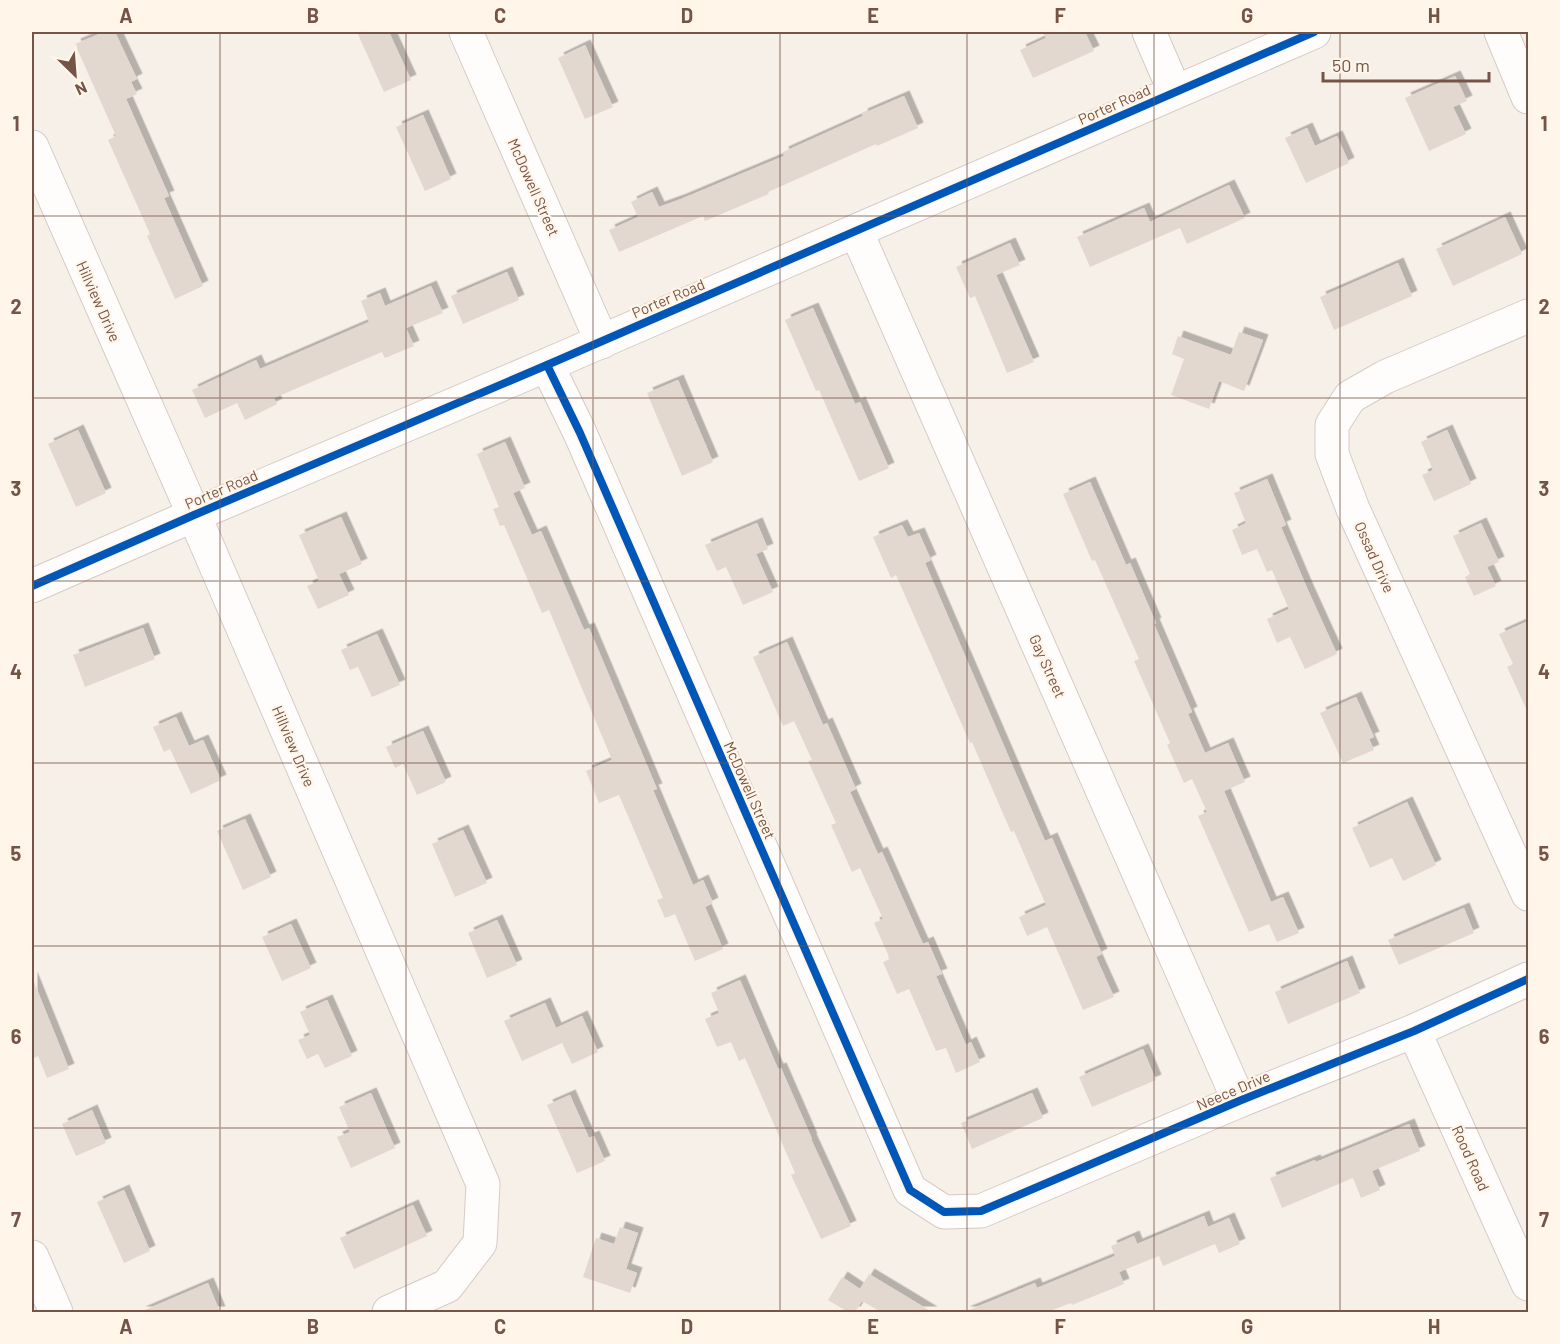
<svg xmlns="http://www.w3.org/2000/svg" width="1560" height="1344" viewBox="0 0 1560 1344" font-family="Barlow,sans-serif">
<style>
.building{fill:#e3d8d0;filter:url(#shadow)}
.lines{fill:none;stroke-linecap:round;stroke-linejoin:round}
.minor-casing{stroke:#d5cbc6;stroke-width:35}
.minor{stroke:#fefdfc;stroke-width:33}
.cycleway-casing{stroke:#fff5e9;stroke-width:11}
.cycleway{stroke:#0057b8;stroke-width:8}
.grid{fill:none;stroke:#755448;stroke-width:1.5;stroke-opacity:0.55}
.labels{text-anchor:middle;dominant-baseline:central;stroke-width:4.5;stroke-linejoin:round;paint-order:stroke}
.street-label{font-size:15px;fill:#755448;stroke:#fff5e9}
.neatline{fill:none;stroke:#755448;stroke-width:2}
.grid-label{font-size:20px;text-anchor:middle;font-weight:bold;fill:#755448}
</style>
<defs>
<filter id="shadow"><feDropShadow dx="5.5" dy="-5.5" stdDeviation="0" flood-color="#0004"/></filter>
</defs>
<rect width="100%" height="100%" fill="#f7f0e8"/>
<!-- building -->
<g class="building">
<path d="M104,32H115L137,79L131,82L137,94L126,99L169,196L164,198L203,286L175,299L147,236L150,234L108,140L116,136L75,44Z"/>
<path d="M357,32H389L411,80L384,92Z"/>
<path d="M1043,32H1085L1094,51L1033,78L1020,50L1046,38Z"/>
<path d="M585,45L613,107L585,119L558,58Z"/>
<path d="M1455,76L1467,101L1453,107L1466,134L1429,151L1405,98Z"/>
<path d="M904,96L918,128L877,146L876,144L768,192L769,194L705,221L703,216L619,252L609,230L638,217L631,202L652,192L659,207L681,199L784,156L783,152L863,116L862,114Z"/>
<path d="M423,115L451,179L425,191L396,127Z"/>
<path d="M1307,128L1315,146L1337,136L1349,163L1306,183L1285,138Z"/>
<path d="M1229,185L1245,218L1187,244L1180,228L1090,267L1077,237L1144,208L1150,222Z"/>
<path d="M1505,217L1522,254L1453,286L1436,249Z"/>
<path d="M1010,243L1020,265L996,275L1034,362L1007,373L975,296L970,298L956,267Z"/>
<path d="M1398,263L1412,296L1334,330L1320,297Z"/>
<path d="M507,272L519,300L463,324L451,296Z"/>
<path d="M431,286L443,313L406,328L414,346L385,358L382,352L274,398L277,404L245,420L237,403L205,418L192,390L256,360L260,369L369,322L361,301L380,293L385,306Z"/>
<path d="M813,308L855,404L860,402L889,468L859,481L819,390L816,391L785,320Z"/>
<path d="M1239,332L1263,340L1244,391L1219,381L1209,409L1171,395L1184,359L1172,354L1178,336L1231,355Z"/>
<path d="M678,380L713,462L682,476L647,393Z"/>
<path d="M78,430L106,493L76,507L48,444Z"/>
<path d="M1447,430L1471,484L1434,501L1422,475L1433,470L1421,442Z"/>
<path d="M505,442L525,488L513,493L532,535L541,531L584,630L589,628L657,789L653,790L693,885L703,880L713,903L705,907L723,949L695,961L675,914L665,918L657,900L663,898L619,795L599,803L586,771L612,760L549,610L542,613L504,525L500,526L493,509L499,507L477,454Z"/>
<path d="M1267,479L1286,525L1281,527L1307,588L1337,654L1305,669L1290,637L1277,643L1267,619L1289,609L1272,570L1267,572L1257,549L1242,555L1232,530L1246,523L1234,493Z"/>
<path d="M1090,482L1126,565L1130,563L1156,623L1154,624L1192,712L1188,714L1205,753L1228,743L1245,782L1224,791L1271,902L1283,897L1299,933L1277,942L1269,924L1249,932L1198,816L1207,812L1192,779L1184,783L1167,745L1170,743L1134,661L1139,659L1095,560L1092,561L1063,494Z"/>
<path d="M341,517L362,564L339,574L349,595L318,609L307,586L319,581L299,535Z"/>
<path d="M757,523L768,549L756,554L773,592L743,605L726,567L717,571L705,545Z"/>
<path d="M1481,523L1499,562L1487,567L1496,586L1474,596L1465,577L1470,574L1453,536Z"/>
<path d="M902,525L908,537L919,533L931,560L925,563L1045,841L1052,838L1102,954L1096,957L1114,997L1083,1010L1047,927L1027,936L1019,917L1046,905L1014,831L1011,832L972,742L970,743L896,575L891,578L873,537Z"/>
<path d="M1528,621V713L1507,667L1513,664L1499,634Z"/>
<path d="M143,628L155,659L85,687L73,655Z"/>
<path d="M377,634L400,685L372,697L358,667L350,670L341,650Z"/>
<path d="M787,642L823,725L827,723L856,789L850,792L878,854L882,852L923,944L928,942L942,974L936,976L966,1045L971,1042L980,1062L956,1073L946,1048L936,1051L909,989L897,994L883,962L890,959L874,923L883,919L860,868L852,872L831,825L836,823L808,761L812,760L794,721L783,726L753,657Z"/>
<path d="M1356,697L1374,737L1369,739L1374,750L1343,763L1320,713Z"/>
<path d="M176,717L189,746L203,740L221,780L191,794L170,749L164,752L153,727Z"/>
<path d="M423,731L446,782L417,795L403,764L395,768L386,747Z"/>
<path d="M1407,802L1436,865L1403,881L1392,858L1370,868L1352,828Z"/>
<path d="M245,819L271,877L243,890L217,831Z"/>
<path d="M463,830L487,883L455,897L432,844Z"/>
<path d="M1464,908L1474,933L1399,965L1388,940Z"/>
<path d="M497,920L517,965L487,978L468,933Z"/>
<path d="M291,924L311,968L282,981L262,937Z"/>
<path d="M1347,961L1360,993L1288,1024L1275,992Z"/>
<path d="M32,977L69,1069L47,1078L38,1056L32,1059Z"/>
<path d="M740,980L778,1069L781,1068L812,1139H811L851,1226L821,1239L791,1175L795,1173L745,1058L739,1061L731,1042L717,1047L705,1019L719,1013L711,993Z"/>
<path d="M327,1000L352,1056L325,1068L318,1054L307,1059L298,1040L310,1035L300,1012Z"/>
<path d="M545,1003L556,1028L582,1016L598,1052L572,1064L562,1043L522,1061L504,1021Z"/>
<path d="M1143,1049L1156,1080L1092,1107L1079,1077Z"/>
<path d="M371,1093L395,1148L351,1168L337,1137L350,1132L339,1107Z"/>
<path d="M1032,1093L1043,1118L972,1149L961,1123Z"/>
<path d="M570,1095L589,1138L594,1136L605,1161L577,1173L547,1105Z"/>
<path d="M92,1110L106,1143L76,1156L62,1124Z"/>
<path d="M1409,1124L1420,1151L1372,1171L1380,1190L1361,1198L1353,1178L1282,1208L1270,1178L1315,1160L1316,1162Z"/>
<path d="M124,1190L150,1251L124,1263L97,1202Z"/>
<path d="M413,1205L427,1236L354,1269L340,1238Z"/>
<path d="M1204,1216L1208,1227L1229,1218L1240,1244L1219,1253L1215,1244L1163,1266L1159,1256L1119,1272L1124,1284L1072,1305L1071,1303L1047,1312H964L1035,1283L1037,1288L1115,1256L1111,1246L1134,1236L1137,1244Z"/>
<path d="M620,1227L638,1233L626,1269L637,1273L630,1293L583,1277L596,1238L614,1244Z"/>
<path d="M869,1274L932,1312H881L862,1301L855,1312H848L828,1300L842,1277L860,1289Z"/>
<path d="M208,1283L220,1312H140Z"/>
</g>
<g class="lines">
<!-- minor casing -->
<g class="minor-casing">
<g id="minor">
<path d="M466,32L602,342"/>
<path d="M1149,32L1175,92"/>
<path d="M1501,32L1528,97"/>
<path d="M32,147L194,515L483,1184L480,1243L447,1286L389,1312"/>
<path d="M856,231L1239,1101"/>
<path d="M1528,316L1385,377L1350,397L1332,425V454L1353,509L1528,894"/>
<path d="M547,365L580,433L910,1190L944,1212L981,1211L1239,1101L1414,1031L1528,979"/>
<path d="M32,586L194,515L547,365L1314,32"/>
<path d="M1414,1031L1528,1284"/>
<path d="M32,1257L56,1312"/>
</g>
</g>
<!-- minor -->
<use href="#minor" class="minor"/>
<!-- cycleway casing -->
<g class="cycleway-casing">
<g id="cycleway">
<path d="M547,365L580,433L910,1190L944,1212L981,1211L1239,1101L1414,1031L1528,979"/>
<path d="M32,586L194,515L547,365L1314,32"/>
</g>
</g>
<!-- cycleway -->
<use href="#cycleway" class="cycleway"/>
</g>
<!-- grid -->
<path class="grid" d="M220,32V1312M406,32V1312M593,32V1312M780,32V1312M967,32V1312M1154,32V1312M1340,32V1312M32,216H1528M32,398H1528M32,581H1528M32,763H1528M32,946H1528M32,1128H1528"/>
<g class="labels">
<!-- street labels -->
<g class="street-label">
<text transform="translate(1114 104) rotate(-24)">Porter Road</text>
<text transform="translate(534 187) rotate(66)">McDowell Street</text>
<text transform="translate(668 298) rotate(-23)">Porter Road</text>
<text transform="translate(99 301) rotate(66)">Hillview Drive</text>
<text transform="translate(221 489) rotate(-23)">Porter Road</text>
<text transform="translate(1375 557) rotate(66)">Ossad Drive</text>
<text transform="translate(1048 666) rotate(66)">Gay Street</text>
<text transform="translate(294 746) rotate(67)">Hillview Drive</text>
<text transform="translate(750 790) rotate(66)">McDowell Street</text>
<text transform="translate(1233 1090) rotate(-23)">Neece Drive</text>
<text transform="translate(1471 1158) rotate(66)">Rood Road</text>
</g>
</g>
<!-- border -->
<rect width="1560" height="1344" fill="none" stroke="#fff5e9" stroke-width="66"/>
<!-- north arrow -->
<g transform="translate(75 75) rotate(155)" stroke="#fff5e9" stroke-width="4.5" paint-order="stroke">
<path d="M0-4.5L10 22L0 15L-10 22Z" fill="#755448"/>
<text y="-9" font-size="16" font-weight="bold" text-anchor="middle" fill="#755448">N</text>
</g>
<!-- scale -->
<path d="M1323 72v9h166v-9" fill="none" stroke="#755448" stroke-width="3"/>
<text x="1332" y="72" font-size="18" fill="#755448" stroke="#fff5e9" stroke-width="4.5" paint-order="stroke">50 m</text>
<rect x="33" y="33" width="1494" height="1278" class="neatline"/>
<g class="grid-label">
<text x="126" y="23">A</text>
<text x="313" y="23">B</text>
<text x="500" y="23">C</text>
<text x="687" y="23">D</text>
<text x="873" y="23">E</text>
<text x="1060" y="23">F</text>
<text x="1247" y="23">G</text>
<text x="1434" y="23">H</text>
<text x="16" y="131">1</text>
<text x="1544" y="131">1</text>
<text x="16" y="314">2</text>
<text x="1544" y="314">2</text>
<text x="16" y="496">3</text>
<text x="1544" y="496">3</text>
<text x="16" y="679">4</text>
<text x="1544" y="679">4</text>
<text x="16" y="861">5</text>
<text x="1544" y="861">5</text>
<text x="16" y="1044">6</text>
<text x="1544" y="1044">6</text>
<text x="16" y="1227">7</text>
<text x="1544" y="1227">7</text>
<text x="126" y="1334">A</text>
<text x="313" y="1334">B</text>
<text x="500" y="1334">C</text>
<text x="687" y="1334">D</text>
<text x="873" y="1334">E</text>
<text x="1060" y="1334">F</text>
<text x="1247" y="1334">G</text>
<text x="1434" y="1334">H</text>
</g>
</svg>
